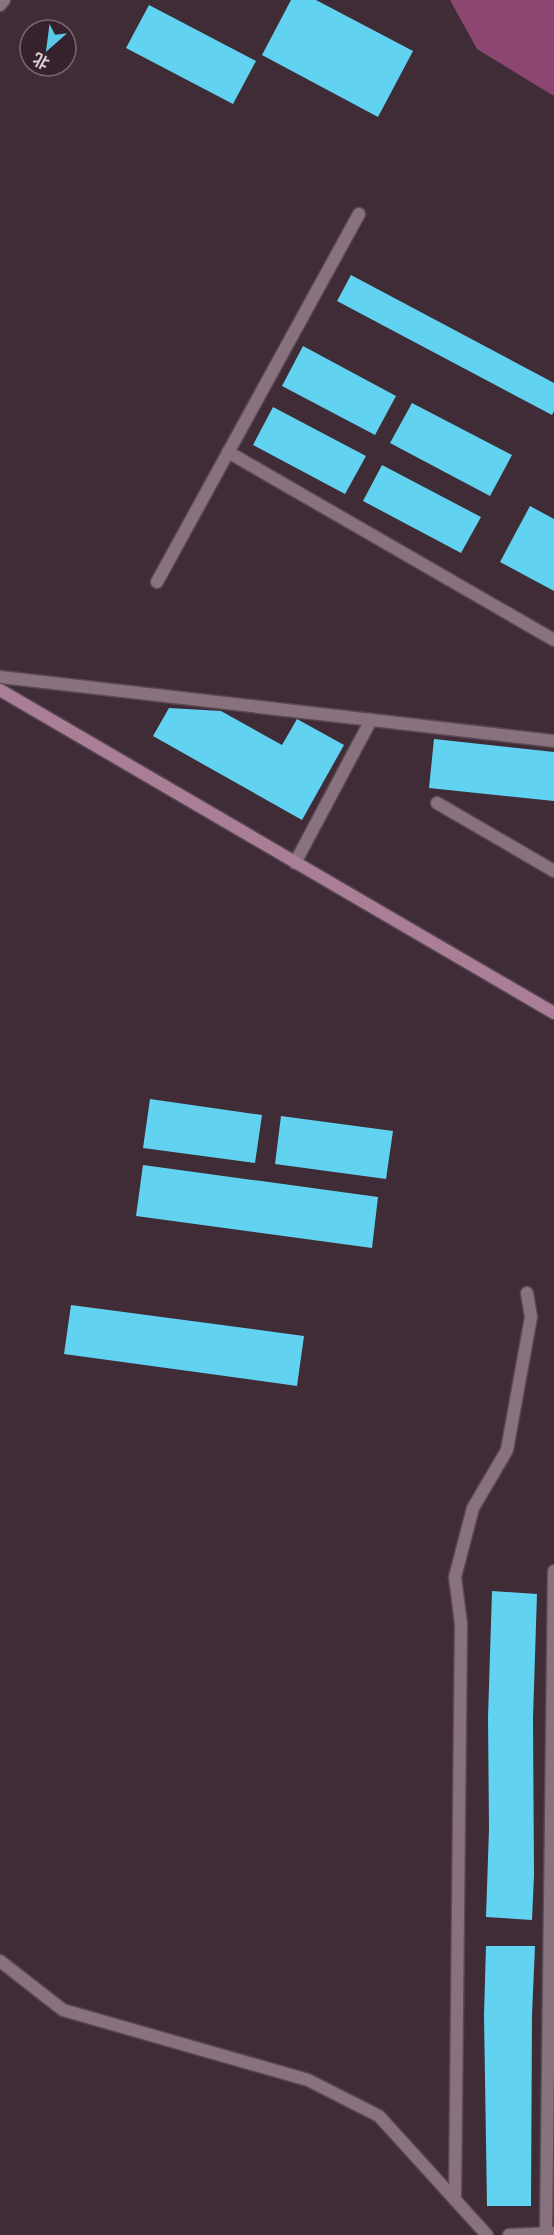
<svg xmlns="http://www.w3.org/2000/svg" width="554" height="2235" viewBox="0 0 554 2235" font-family="'PT Serif','Noto Sans SC',serif">
<style>
.forest{fill:#8d4671}
.building{fill:#61d2f0}
.lines{fill:none;stroke-linecap:round;stroke-linejoin:round}
.minor-casing{stroke:#584852;stroke-width:15}
.tertiary-casing{stroke:#584852;stroke-width:15}
.secondary-casing{stroke:#584852;stroke-width:15}
.minor{stroke:#89727e;stroke-width:12}
.tertiary{stroke:#89727e;stroke-width:12}
.secondary{stroke:#aa7e96;stroke-width:12}
</style>
<rect width="100%" height="100%" fill="#3f2c37"/>
<!-- forest -->
<path class="forest" d="M450,0H554V96L477,49Z"/>
<!-- building -->
<g class="building">
<path d="M291,0H316L413,51L378,117L262,55Z"/>
<path d="M149,5L256,61L233,104L126,48Z"/>
<path d="M351,275L554,383V411L552,415L337,301Z"/>
<path d="M303,346L396,396L375,435L282,386Z"/>
<path d="M412,403L512,455L490,496L390,443Z"/>
<path d="M273,407L366,456L345,494L253,445Z"/>
<path d="M382,465L481,517L461,553L363,501Z"/>
<path d="M530,506L554,519V591L500,562Z"/>
<path d="M169,708L221,711L282,745L297,719L344,745L302,820L153,736Z"/>
<path d="M434,739L554,752V801L429,788Z"/>
<path d="M150,1099L262,1115L255,1163L143,1148Z"/>
<path d="M281,1116L393,1131L386,1179L275,1164Z"/>
<path d="M143,1165L378,1197L372,1248L136,1216Z"/>
<path d="M71,1305L304,1336L297,1386L64,1354Z"/>
<path d="M492,1591L537,1594L533,1718L534,1875L532,1920L486,1917L489,1829L488,1717Z"/>
<path d="M486,1946H535L532,2015L531,2206H487L484,2015Z"/>
</g>
<g class="lines">
<!-- minor casing -->
<g class="minor-casing">
<g id="minor">
<path d="M0,5L4,0"/>
<path d="M228,452L554,640"/>
<path d="M157,582L359,214"/>
<path d="M0,677L554,741"/>
<path d="M437,803L554,871"/>
<path d="M295,863L371,720"/>
<path d="M455,2200L461,1624L455,1577L473,1508L507,1450L531,1317L527,1293"/>
<path d="M546,2233L554,1571"/>
<path d="M509,2235L552,2233"/>
</g>
</g>
<!-- tertiary casing -->
<g class="tertiary-casing">
<path id="tertiary" d="M0,1961L63,2010L308,2080L379,2116L487,2235"/>
</g>
<!-- secondary casing -->
<g class="secondary-casing">
<path id="secondary" d="M0,690L554,1013"/>
</g>
<!-- minor -->
<use href="#minor" class="minor"/>
<!-- tertiary -->
<use href="#tertiary" class="tertiary"/>
<!-- secondary -->
<use href="#secondary" class="secondary"/>
</g>
<!-- north arrow -->
<g transform="translate(48 48) rotate(208)"><circle r="28" fill="#35222d" stroke="#786771" stroke-width="1.5"/>
<path d="M0-4.5L10 22L0 15L-10 22Z" fill="#5ac8e6"/>
<text y="-9" font-size="16" font-weight="bold" text-anchor="middle" fill="#dccfd6">北</text>
</g>
</svg>
